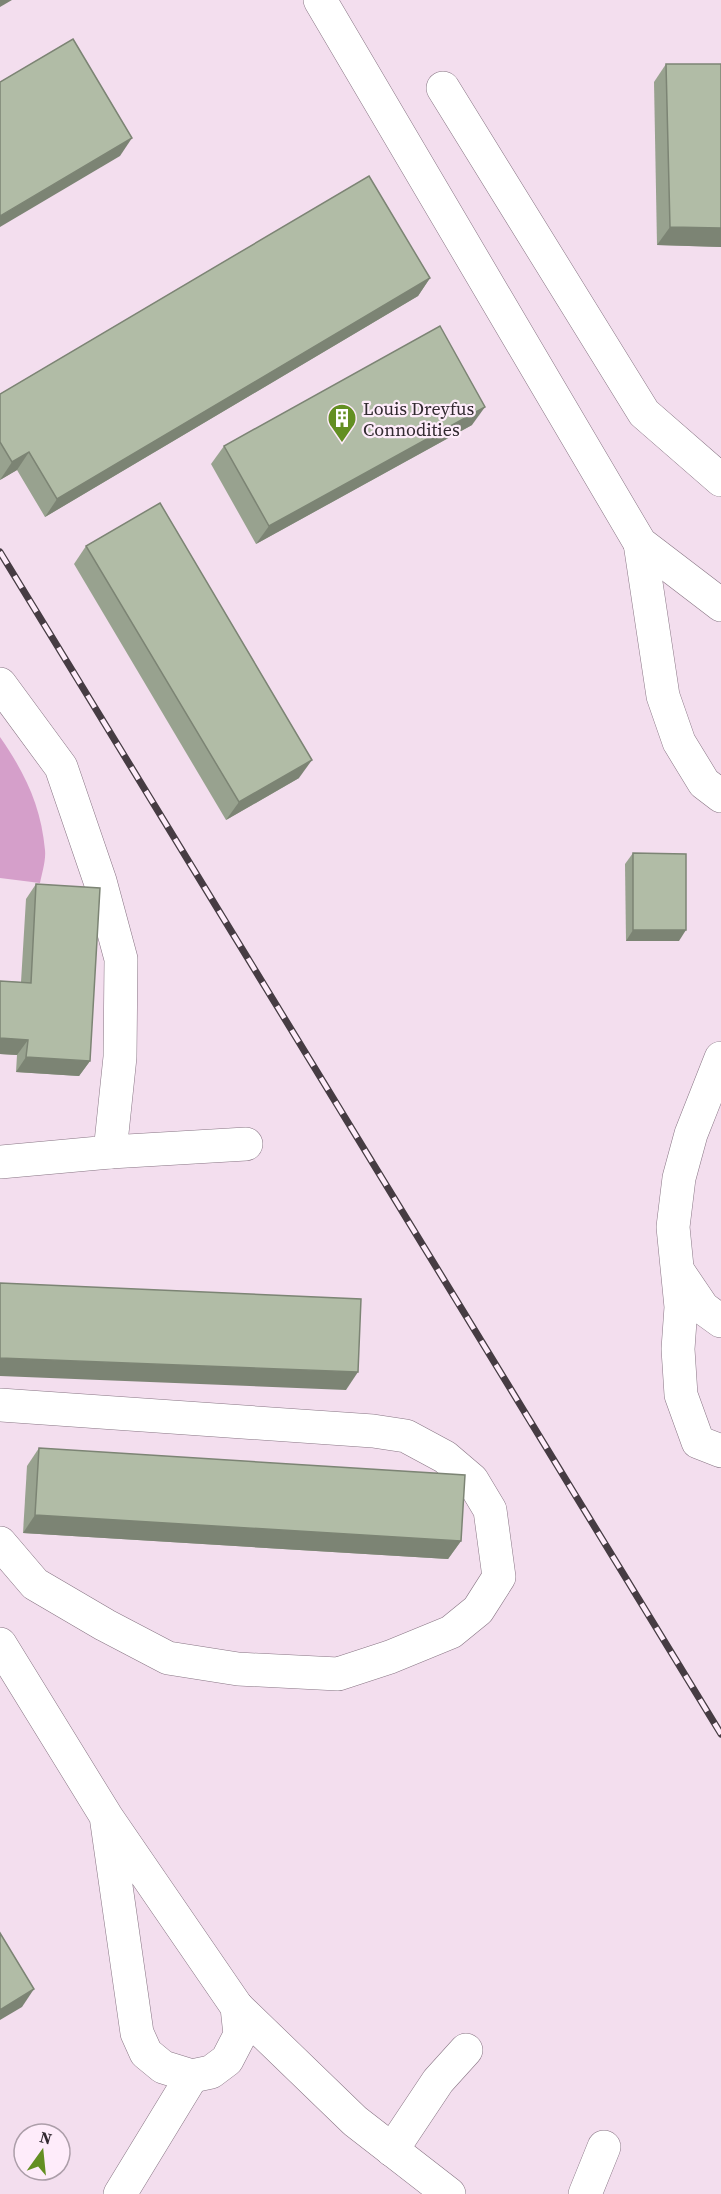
<svg xmlns="http://www.w3.org/2000/svg" width="721" height="2194" viewBox="0 0 721 2194" font-family="'Source Serif 4',serif">
<style>
.green{fill:#d59fca}
.lines{fill:none;stroke-linecap:round;stroke-linejoin:round}
.minor-casing{stroke:#887584;stroke-width:34}
.minor{stroke:#fff;stroke-width:33}
.rail-casing{stroke:#463c43;stroke-width:7}
.rail{stroke:#feecfa;stroke-width:4.5;stroke-dasharray:14;stroke-linecap:butt}
.wall{fill:#98a28f}
.shaded-wall{fill:#7c8474}
.building{fill:#b1bca6;stroke:#7c8474;stroke-width:1.5}
.labels{text-anchor:middle;dominant-baseline:central;stroke-width:4.5;stroke-linejoin:round;paint-order:stroke}
.poi-label{font-size:18px;fill:#322a30;stroke:#feecfa;text-anchor:start}
</style>
<rect width="100%" height="100%" fill="#f3deee"/>
<!-- green -->
<path class="green" d="M0,737C25,773 41,806 45,850C46,861 42,873 40,883L0,878Z"/>
<g class="lines">
<!-- minor casing -->
<g class="minor-casing">
<g id="minor">
<path d="M320,0L640,543L721,605"/>
<path d="M443,88L644,413L721,480"/>
<path d="M640,543L663,696L679,742L704,783L721,796"/>
<path d="M0,684L61,767L100,881L121,959L120,1057L110,1152L0,1162"/>
<path d="M721,1058L691,1134L679,1178L673,1227L681,1307L678,1349L681,1395L698,1442L721,1451"/>
<path d="M110,1152L246,1144"/>
<path d="M680,1274L703,1308L721,1321"/>
<path d="M0,1405L373,1431L406,1436L445,1457L472,1480L490,1510L499,1577L478,1610L451,1632L390,1657L338,1674L238,1669L168,1658L105,1625L35,1584L0,1543"/>
<path d="M0,1644L106,1816L237,2007L240,2035L227,2060L211,2072L192,2076L163,2067L146,2053L137,2033L106,1816"/>
<path d="M237,2007L355,2121L449,2194"/>
<path d="M392,2150L438,2081L466,2050"/>
<path d="M120,2194L192,2076"/>
<path d="M585,2194L604,2147"/>
</g>
</g>
<!-- minor -->
<use href="#minor" class="minor"/>
<!-- rail casing -->
<g class="rail-casing">
<path id="rail" d="M0,552L721,1734"/>
</g>
<!-- rail -->
<use href="#rail" class="rail"/>
</g>
<!-- wall -->
<g class="wall">
<path d="M666,64H721V247L657,245L654,82Z"/>
<path d="M430,278L418,296L45,517L17,470L0,480V394Z"/>
<path d="M472,425L256,544L211,464L224,446Z"/>
<path d="M86,546L299,778L226,820L74,564Z"/>
<path d="M633,853L679,941H626L625,864Z"/>
<path d="M36,884L90,1061L79,1076L16,1072L17,1055L0,1054V981L21,982L26,899Z"/>
<path d="M39,1448L461,1541L448,1559L23,1533L27,1466Z"/>
</g>
<!-- shaded-wall -->
<g class="shaded-wall">
<path d="M0,0H12L0,7Z"/>
<path d="M132,138L120,156L0,227V216Z"/>
<path d="M670,227L721,228V247L657,245Z"/>
<path d="M430,278L418,296L45,517L57,499Z"/>
<path d="M485,407L472,425L256,544L269,526Z"/>
<path d="M29,452L17,470L0,480L12,462Z"/>
<path d="M312,760L299,778L226,820L239,802Z"/>
<path d="M633,930H686L679,941H626Z"/>
<path d="M0,1038L28,1040L17,1055L0,1054Z"/>
<path d="M26,1057L90,1061L79,1076L16,1072Z"/>
<path d="M0,1358L358,1372L346,1390L0,1376Z"/>
<path d="M35,1515L461,1541L448,1559L23,1533Z"/>
<path d="M34,1989L22,2007L0,2020V2010Z"/>
</g>
<!-- building -->
<g class="building">
<path d="M73,39L132,138L0,216V82Z"/>
<path d="M666,64H721V228L670,227Z"/>
<path d="M369,176L430,278L57,499L29,452L12,462L0,442V394Z"/>
<path d="M440,326L485,407L269,526L224,446Z"/>
<path d="M160,503L312,760L239,802L86,546Z"/>
<path d="M633,853L686,854V930H633Z"/>
<path d="M36,884L100,888L90,1061L26,1057L28,1040L0,1038V981L31,983Z"/>
<path d="M0,1283L361,1299L358,1372L0,1358Z"/>
<path d="M39,1448L465,1475L461,1541L35,1515Z"/>
<path d="M0,1933L34,1989L0,2010Z"/>
</g>
<!-- icons -->
<defs>
<g id="building-pin" transform="scale(1.5)"><path d="M0 17L-7.5 6A9.5 9.5 0 1 1 7.5 6Z" fill="#638f22" stroke="#feecfa"/><path d="M-4-6H4V6H1V3H-1V6H-4ZM-2.5-4.3h1.7v1.8h-1.7ZM.8-4.3h1.7v1.8H.8ZM-2.5-1h1.7V.8h-1.7ZM.8-1h1.7V.8H.8Z" fill="#fff"/></g>
</defs>
<g fill-rule="evenodd">
<use href="#building-pin" x="342" y="418"/>
</g>
<g class="labels">
<!-- poi labels -->
<g class="poi-label">
<text x="363" y="408">Louis Dreyfus<tspan x="363" dy="21">Connodities</tspan></text>
</g>
</g>
<!-- north arrow -->
<g transform="translate(42 2152) rotate(15)"><circle r="28" fill="#feecfa" stroke="#ac9ea9" stroke-width="1.5"/>
<path d="M0-4.5L10 22L0 15L-10 22Z" fill="#638f22"/>
<text y="-9" font-size="16" font-weight="bold" text-anchor="middle" fill="#322a30">N</text>
</g>
</svg>
